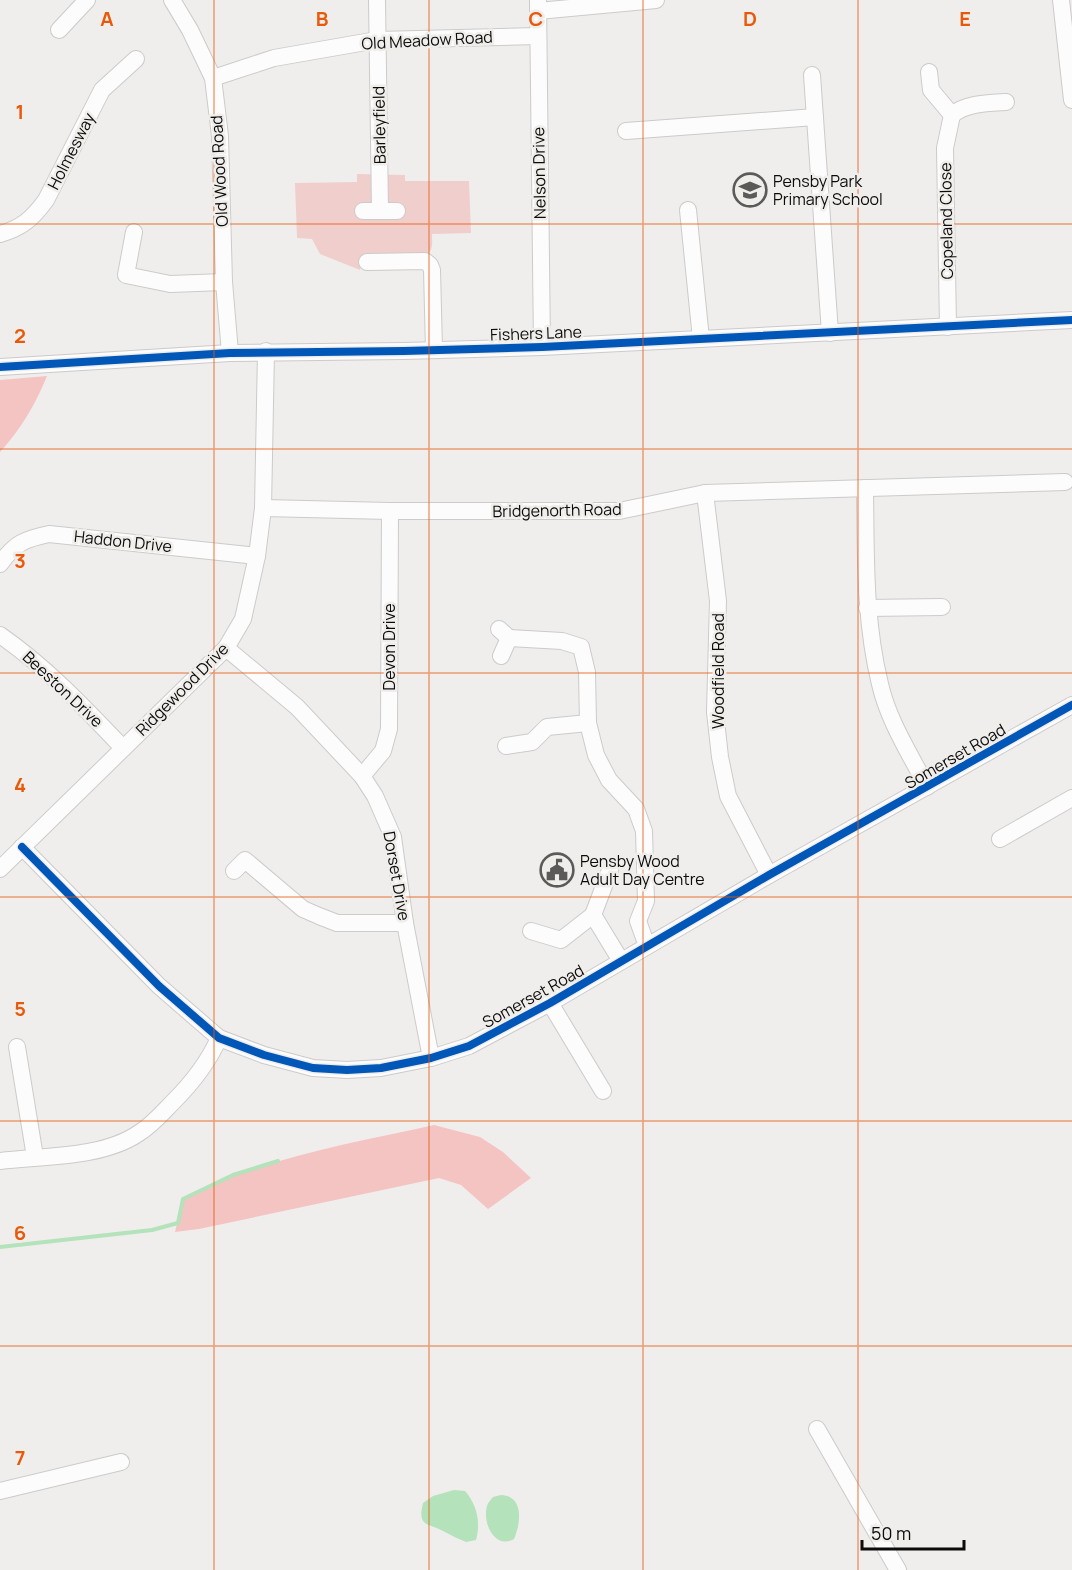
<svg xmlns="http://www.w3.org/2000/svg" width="1072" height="1570" viewBox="0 0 1072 1570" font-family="Manrope,sans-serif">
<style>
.green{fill:#f0cecc}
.forest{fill:#f4c4c3}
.water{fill:#b4e2ba}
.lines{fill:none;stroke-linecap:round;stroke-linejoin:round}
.stream{stroke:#b4e2ba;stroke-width:4}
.minor-casing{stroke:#cccbca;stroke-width:18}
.minor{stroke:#fdfcfc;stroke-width:16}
.cycleway-casing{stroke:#f0eeeb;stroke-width:11}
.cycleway{stroke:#0057b8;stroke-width:8}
.grid{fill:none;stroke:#e8590c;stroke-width:1.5;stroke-opacity:0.55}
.labels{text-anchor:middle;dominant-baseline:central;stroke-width:5;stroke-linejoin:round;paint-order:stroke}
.street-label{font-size:16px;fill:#0c0b0a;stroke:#f0eeeb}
.poi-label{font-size:16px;fill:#0c0b0a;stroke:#f0eeeb;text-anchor:start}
.grid-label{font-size:20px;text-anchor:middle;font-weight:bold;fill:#e8590c;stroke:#f0eeeb;stroke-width:5;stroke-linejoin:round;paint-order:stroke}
</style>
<rect width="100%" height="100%" fill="#efeeec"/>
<!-- green -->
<path class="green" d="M357,174L405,175V181H469L471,233L432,234C432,243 434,252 424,256L360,257V270L320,254L312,239L297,238L295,183L357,182Z"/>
<!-- forest -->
<g class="forest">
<path d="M47,376C35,405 21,429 0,452V380Z"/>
<path d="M434,1125L480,1137L503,1152L531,1178L488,1209L461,1185L439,1178L199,1229L175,1232L183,1199C260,1158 349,1144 434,1125Z"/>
</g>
<!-- water -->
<g class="water">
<path d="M454,1490L465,1491C477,1505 481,1522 476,1540L466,1542C458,1539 451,1535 443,1531C428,1523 417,1527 423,1503L433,1496Z"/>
<path d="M501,1495C524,1496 521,1523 514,1539C495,1550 482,1523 487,1506C488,1502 491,1500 493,1497Z"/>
</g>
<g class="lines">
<!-- stream -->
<path class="stream" d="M0,1247L152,1230L178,1223L183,1199L233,1175L278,1161"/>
<!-- minor casing -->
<g class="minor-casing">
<g id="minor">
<path d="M172,0L190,30L213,78L220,136L224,282L230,353"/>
<path d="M377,0L380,210"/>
<path d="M538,0L542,347"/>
<path d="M1061,0L1072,100"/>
<path d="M538,11L656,0"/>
<path d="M59,30L87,0"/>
<path d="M929,72L931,90L952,115L945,148L948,327"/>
<path d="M812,75L830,333"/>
<path d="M213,78L274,58L377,40L537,36"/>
<path d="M952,115C966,103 988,103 1006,102"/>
<path d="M626,131L815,117"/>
<path d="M688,210L701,339"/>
<path d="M363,211H397"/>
<path d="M134,232L126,275L170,284L224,282"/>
<path d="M0,234C22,228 33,218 46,200L102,90L136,59"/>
<path d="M367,262L425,261L430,265L432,270L434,350"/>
<path d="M0,367L230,353L404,351L542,347L1072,320"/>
<path d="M865,488C866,554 864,619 880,684C888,720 910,754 927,787"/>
<path d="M705,493L718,601L715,712L720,757L728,796L769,875"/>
<path d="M263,508L390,511H619L705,493L1065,482"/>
<path d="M0,564C15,543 25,539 49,534L257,556"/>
<path d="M867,608L942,607"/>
<path d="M499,629L509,638L501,656"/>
<path d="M0,635C46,667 84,707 123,748"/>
<path d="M509,638L562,641L581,647L587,672L588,723L596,755L609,780L636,809L644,831L646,901L638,921L647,946"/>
<path d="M226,648L297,707L362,776L375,796L393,837L405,923L431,1058"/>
<path d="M506,746L532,742L547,727L588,723"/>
<path d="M362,776L383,751L389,729L390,511"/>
<path d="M1000,839L1072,798"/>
<path d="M22,847L159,986L219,1038L264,1055L313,1068L347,1070L381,1068L431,1058L469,1046L550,1003L769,875L1072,705"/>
<path d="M0,869L226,648L243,619L257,556L263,508L266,351"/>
<path d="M610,870L593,915L621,961"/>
<path d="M234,871L245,860L303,909L319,916L337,923H405"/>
<path d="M531,931L561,940L593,915"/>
<path d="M550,1003L603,1091"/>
<path d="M17,1047L35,1157"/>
<path d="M0,1161C43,1156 103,1158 139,1133C152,1125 162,1113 173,1102C192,1083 208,1063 219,1038"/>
<path d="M817,1429L898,1570"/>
<path d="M0,1491L121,1462"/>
</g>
</g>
<!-- minor -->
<use href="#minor" class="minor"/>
<!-- cycleway casing -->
<g class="cycleway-casing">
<g id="cycleway">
<path d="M0,367L230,353L404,351L542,347L1072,320"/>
<path d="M22,847L159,986L219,1038L264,1055L313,1068L347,1070L381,1068L431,1058L469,1046L550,1003L769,875L1072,705"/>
</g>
</g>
<!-- cycleway -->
<use href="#cycleway" class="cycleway"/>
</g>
<!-- grid -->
<path class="grid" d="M214,0V1570M429,0V1570M643,0V1570M858,0V1570M0,224H1072M0,449H1072M0,673H1072M0,897H1072M0,1121H1072M0,1346H1072"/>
<!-- icons -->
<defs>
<g id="school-ring" transform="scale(1.725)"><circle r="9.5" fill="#f0eeeb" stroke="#5b5a59" stroke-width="1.5"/><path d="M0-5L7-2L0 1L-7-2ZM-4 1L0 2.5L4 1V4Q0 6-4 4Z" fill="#5b5a59"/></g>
<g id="civic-ring" transform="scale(1.725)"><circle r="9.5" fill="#f0eeeb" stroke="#5b5a59" stroke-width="1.5"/><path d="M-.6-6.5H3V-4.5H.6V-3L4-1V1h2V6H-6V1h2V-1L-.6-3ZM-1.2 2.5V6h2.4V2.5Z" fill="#5b5a59"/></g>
</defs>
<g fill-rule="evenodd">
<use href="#school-ring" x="750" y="190"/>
<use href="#civic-ring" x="557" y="870"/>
</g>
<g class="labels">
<!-- street labels -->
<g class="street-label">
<text transform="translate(427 40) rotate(-3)">Old Meadow Road</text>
<text transform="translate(379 125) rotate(-91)">Barleyfield</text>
<text transform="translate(71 151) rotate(-63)">Holmesway</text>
<text transform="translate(219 171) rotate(-93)">Old Wood Road</text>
<text transform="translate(539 173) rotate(-91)">Nelson Drive</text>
<text transform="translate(946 221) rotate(-91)">Copeland Close</text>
<text transform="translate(536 333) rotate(-2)">Fishers Lane</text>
<text transform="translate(557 510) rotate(-1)">Bridgenorth Road</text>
<text transform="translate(123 541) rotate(6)">Haddon Drive</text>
<text transform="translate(389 647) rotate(-90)">Devon Drive</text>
<text transform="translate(718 671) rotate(-90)">Woodfield Road</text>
<text transform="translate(63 689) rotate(43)">Beeston Drive</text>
<text transform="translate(182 689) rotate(-45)">Ridgewood Drive</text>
<text transform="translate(955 756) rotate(-30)">Somerset Road</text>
<text transform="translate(397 876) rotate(80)">Dorset Drive</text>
<text transform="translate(533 996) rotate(-29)">Somerset Road</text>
</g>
<!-- poi labels -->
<g class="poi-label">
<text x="773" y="181">Pensby Park<tspan x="773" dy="18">Primary School</tspan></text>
<text x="580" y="861">Pensby Wood<tspan x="580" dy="18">Adult Day Centre</tspan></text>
</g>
</g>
<g class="grid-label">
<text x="107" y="26">A</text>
<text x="322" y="26">B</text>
<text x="536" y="26">C</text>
<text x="750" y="26">D</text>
<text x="965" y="26">E</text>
<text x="20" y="119">1</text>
<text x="20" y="343">2</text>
<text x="20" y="568">3</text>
<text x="20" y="792">4</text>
<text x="20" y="1016">5</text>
<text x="20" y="1240">6</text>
<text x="20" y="1465">7</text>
</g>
<!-- scale -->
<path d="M862 1540v9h102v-9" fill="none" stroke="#0c0b0a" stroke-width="3"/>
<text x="871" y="1540" font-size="18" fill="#0c0b0a" stroke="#f0eeeb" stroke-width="4.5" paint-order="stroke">50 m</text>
</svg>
